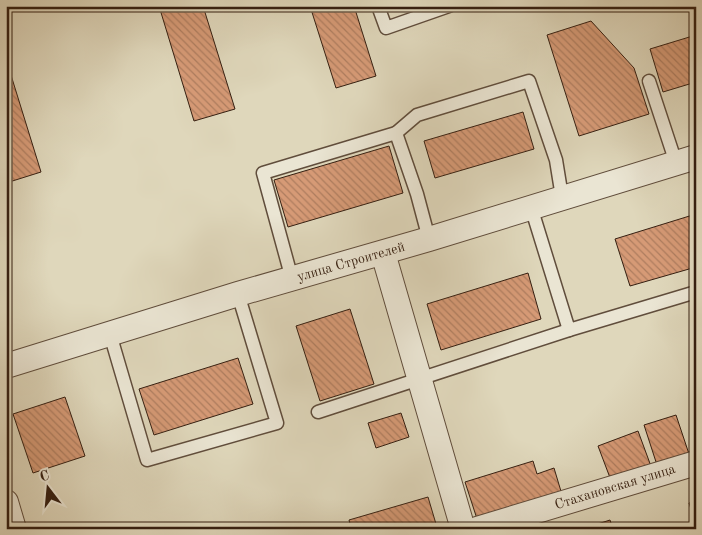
<svg xmlns="http://www.w3.org/2000/svg" width="702" height="535" viewBox="0 0 702 535" font-family="'Old Standard TT',serif">
<style>
.building{fill:url(#building-back-hatch);stroke:#351f11}
.lines{fill:none;stroke-linecap:round;stroke-linejoin:round}
.lane-casing{stroke:#604d3c;stroke-width:15}
.street-casing{stroke:#604d3c;stroke-width:26}
.lane{stroke:#eae5d3;stroke-width:12}
.street{stroke:#eae5d3;stroke-width:24}
.labels{text-anchor:middle;dominant-baseline:central;stroke-width:4;stroke-linejoin:round;paint-order:stroke}
.street-label{font-size:14px;fill:#351f11;stroke:#eae5d3}
</style>
<defs>
<pattern id="building-back-hatch" width="6" height="6" patternUnits="userSpaceOnUse" patternTransform="scale(1.25)"><rect width="6" height="6" fill="#d69a76"/><path d="M-1 5l2 2M0 0l6 6M5-1l2 2" fill="none" stroke="#ae7d5f"/></pattern>
</defs>
<rect width="100%" height="100%" fill="#dfd7bb"/>
<filter id="stains"><feTurbulence type="fractalNoise" baseFrequency=".004" numOctaves="4"/><feColorMatrix values="0 0 0 0 .2 0 0 0 0 .09 0 0 0 0 .02 0 0 0 .5 -.17"/></filter>
<radialGradient id="worn" r=".72"><stop offset=".6" stop-color="#630" stop-opacity="0"/><stop offset="1" stop-color="#630" stop-opacity=".3"/></radialGradient>
<!-- building -->
<g class="building">
<path d="M159,6H203L235,109L194,121Z"/>
<path d="M310,6H354L376,76L336,88Z"/>
<path d="M591,21L634,68L649,114L579,136L547,35Z"/>
<path d="M696,35V82L663,92L650,49Z"/>
<path d="M6,59L41,172L6,183Z"/>
<path d="M523,112L534,149L435,178L424,141Z"/>
<path d="M389,146L403,193L288,227L274,180Z"/>
<path d="M696,214V267L630,286L615,239Z"/>
<path d="M528,273L541,319L441,350L427,304Z"/>
<path d="M350,309L374,384L320,401L296,326Z"/>
<path d="M238,358L253,404L154,435L139,389Z"/>
<path d="M65,397L85,456L33,473L13,414Z"/>
<path d="M401,413L409,437L376,448L368,423Z"/>
<path d="M676,415L689,454L657,465L644,425Z"/>
<path d="M638,431L652,469L612,483L598,446Z"/>
<path d="M533,461L537,474L554,468L563,498L479,525L465,482Z"/>
<path d="M428,497L436,524L419,529H349L351,528L349,520Z"/>
<path d="M696,501V525L689,503Z"/>
<path d="M610,520L613,529H582Z"/>
</g>
<g class="lines">
<!-- lane casing -->
<g class="lane-casing">
<g id="lane">
<path d="M378,6L386,28L449,6"/>
<path d="M649,81L676,163"/>
<path d="M396,133L417,115L529,81L556,160L562,197"/>
<path d="M531,207L569,330L696,292"/>
<path d="M292,279L263,173L396,133L417,194L429,239"/>
<path d="M110,334L147,460L277,423L238,294"/>
<path d="M318,412L569,330"/>
</g>
</g>
<!-- street casing -->
<g class="street-casing">
<g id="street">
<path d="M383,253L463,529"/>
<path d="M6,366L238,294L429,239L696,157"/>
<path d="M6,502L14,529"/>
<path d="M477,529L696,463"/>
</g>
</g>
<!-- lane -->
<use href="#lane" class="lane"/>
<!-- street -->
<use href="#street" class="street"/>
</g>
<g class="labels">
<!-- street labels -->
<g class="street-label">
<text transform="translate(351 262) rotate(-16)">улица Строителей</text>
<text transform="translate(615 487) rotate(-17)">Стахановская улица</text>
</g>
</g>
<!-- margin -->
<rect width="702" height="535" fill="none" stroke="#dfd7bb" stroke-width="25"/>
<rect x="8" y="8" width="687" height="520" fill="none" stroke="#351f11" stroke-width="2.5"/>
<rect x="12" y="12" width="677" height="510" fill="none" stroke="#351f11"/>
<!-- north arrow -->
<g transform="translate(48 488) rotate(344)" stroke="#eae5d3" stroke-width="4" paint-order="stroke">
<path d="M0-4L9 19L0 12L-9 19Z" fill="#351f11"/>
<text y="-8" font-size="14" font-weight="bold" text-anchor="middle" fill="#351f11">С</text>
</g>
<rect width="100%" height="100%" filter="url(#stains)"/>
<rect width="100%" height="100%" fill="url(#worn)"/>
</svg>
